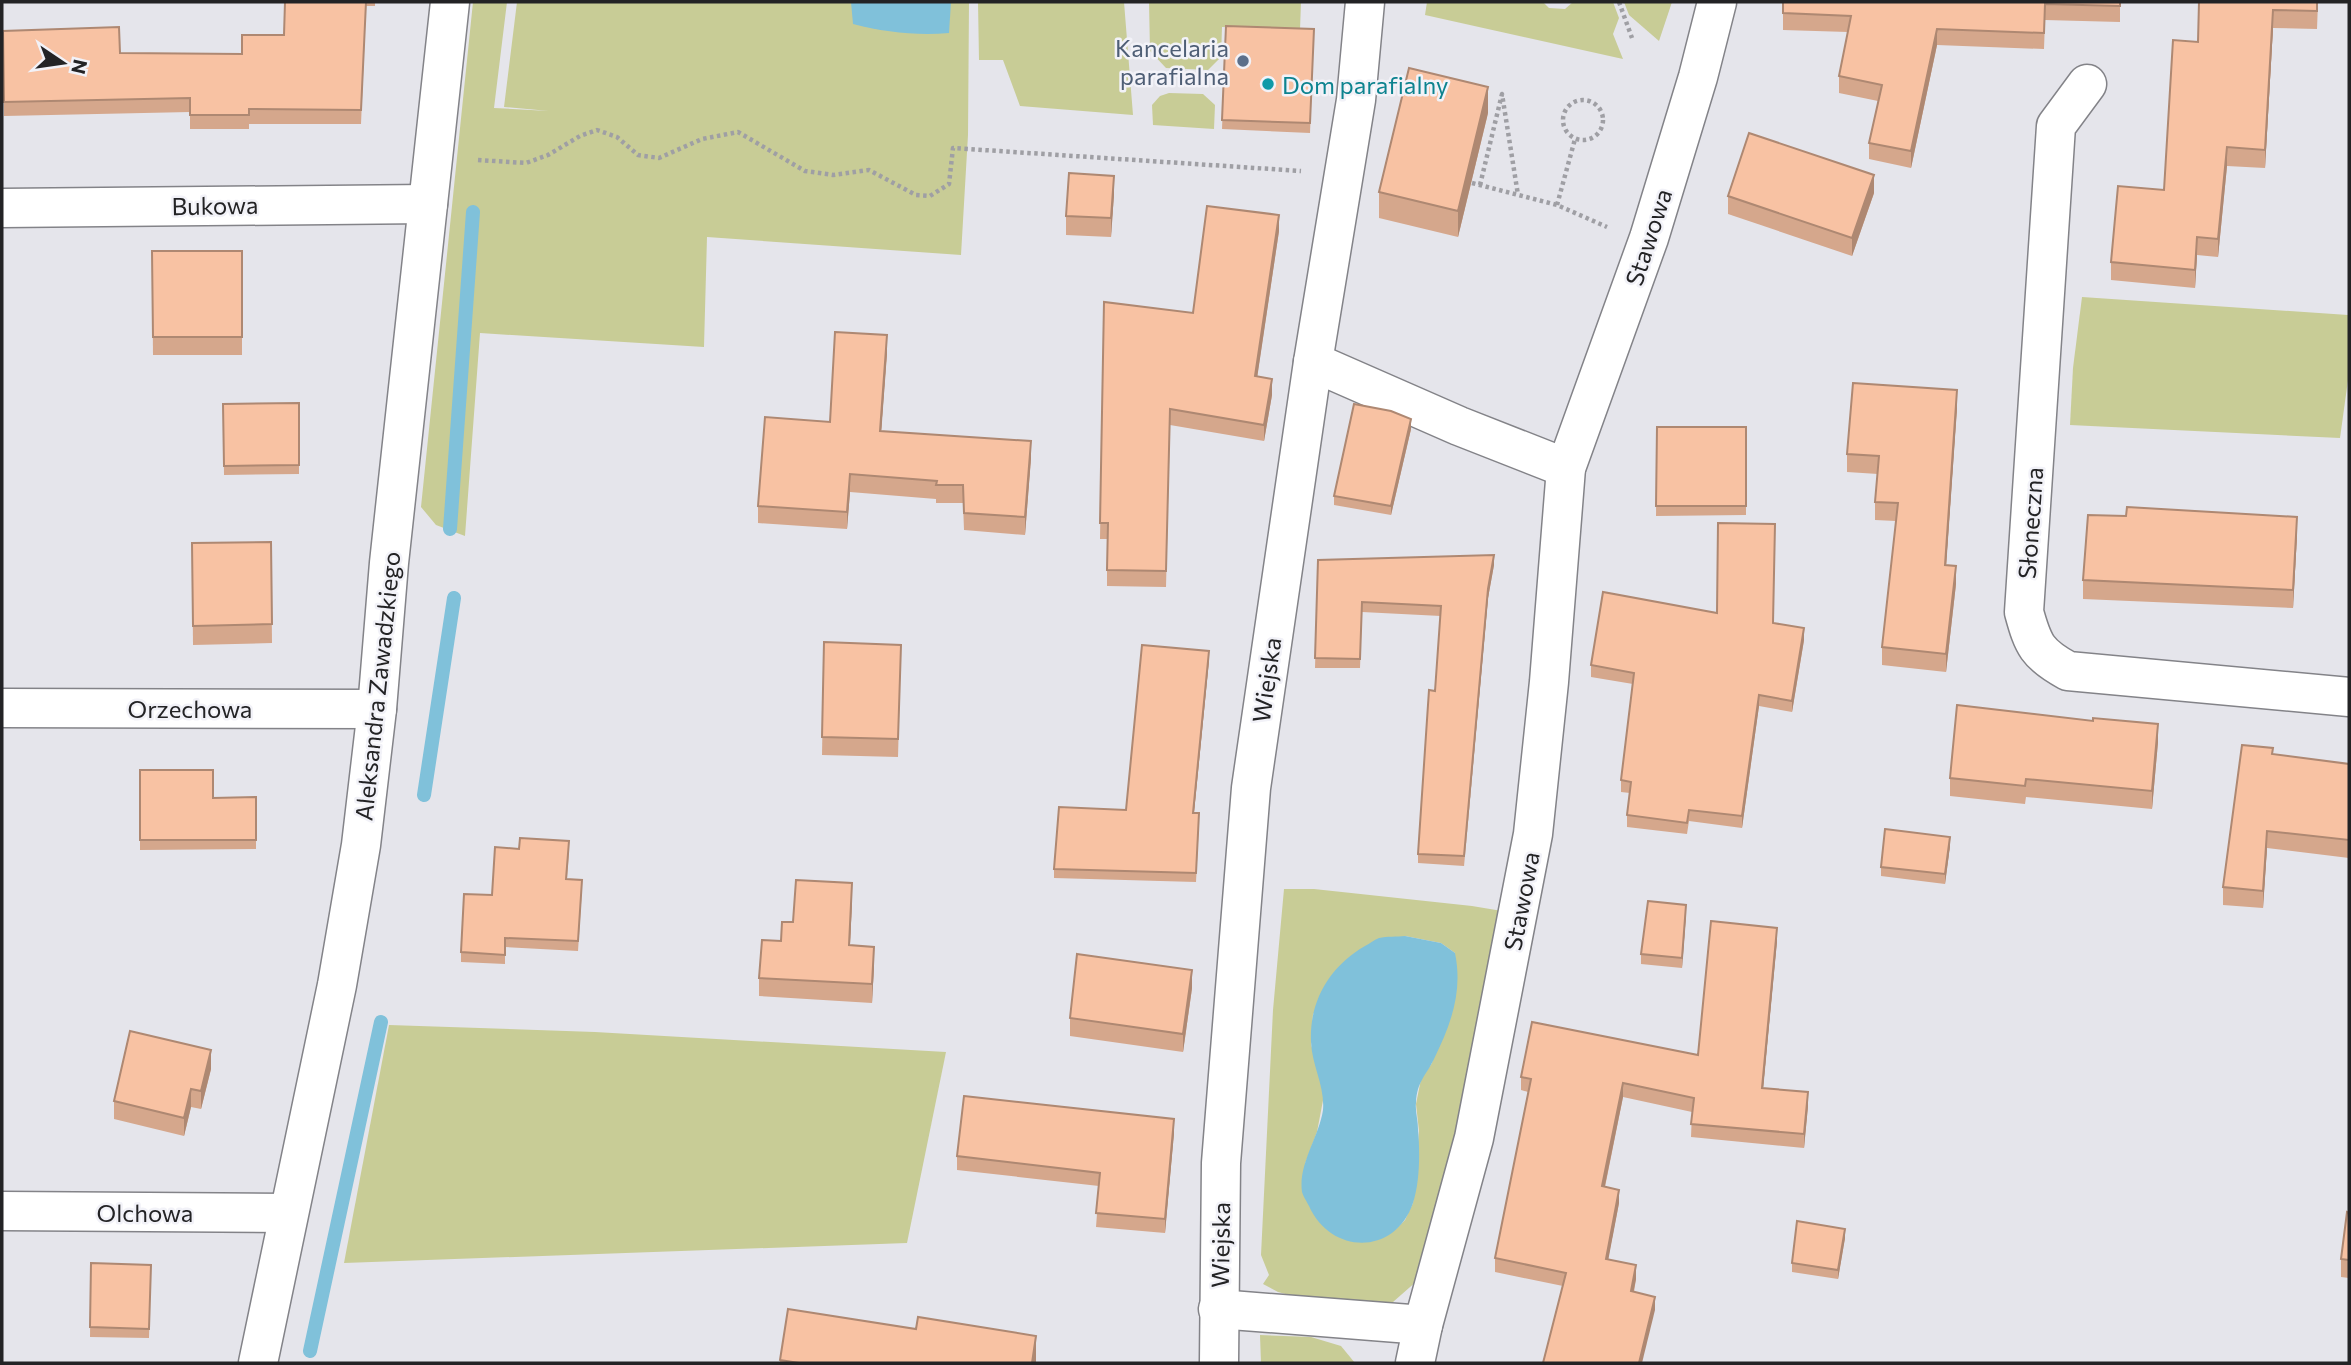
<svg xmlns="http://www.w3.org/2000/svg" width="2351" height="1365" viewBox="0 0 2351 1365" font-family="Commissioner,sans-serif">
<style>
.green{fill:#c8cc96;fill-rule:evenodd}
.water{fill:#80c1da}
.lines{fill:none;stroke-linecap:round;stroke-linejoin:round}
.stream{stroke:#80c1da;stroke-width:14}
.minor-casing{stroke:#838388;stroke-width:41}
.tertiary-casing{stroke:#838388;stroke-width:41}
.path{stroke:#9f9fa4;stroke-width:4.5;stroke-dasharray:3.5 3.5;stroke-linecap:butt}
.minor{stroke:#fff;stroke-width:38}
.tertiary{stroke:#fff;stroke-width:38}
.wall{fill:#d5a78c}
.shaded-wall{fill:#ae8872}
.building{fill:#f8c2a3;stroke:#ae8872;stroke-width:2}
.service-dot{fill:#5c6f8a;stroke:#f2f2f8;stroke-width:2.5}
.culture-dot{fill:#0f9aa8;stroke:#f2f2f8;stroke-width:2.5}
.labels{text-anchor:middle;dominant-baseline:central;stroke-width:5;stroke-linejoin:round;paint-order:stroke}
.service-label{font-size:24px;fill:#4e5e75;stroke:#f2f2f8;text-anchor:end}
.culture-label{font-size:24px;fill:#0d838f;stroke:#f2f2f8;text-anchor:start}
.street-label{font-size:24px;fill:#232325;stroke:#f2f2f8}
</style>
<rect width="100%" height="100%" fill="#e5e5eb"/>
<!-- green -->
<g class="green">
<path d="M473,2H507L494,108L549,111L504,107L517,2H969L968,135L961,255L707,237L704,347L480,333L465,536L436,525L421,507Z"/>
<path d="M978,2H1124L1133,115L1020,106L1003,60H979Z"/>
<path d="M1149,2H1301L1300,30L1222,27L1221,57L1208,70L1166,68L1150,51Z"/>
<path d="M1427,2H1543L1549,8L1565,9L1573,2H1613L1619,18L1613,34L1623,59L1425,15Z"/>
<path d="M1624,2H1672L1659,41L1629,15Z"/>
<path d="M1169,93L1203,94L1215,105L1214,129L1153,125L1152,105L1160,96Z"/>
<path d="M2082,297L2348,315V380L2340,438L2070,425L2073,368Z"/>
<path d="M1284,889H1314L1472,906L1502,911L1499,935L1426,1273L1393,1302L1376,1305L1293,1296L1278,1292L1263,1284L1269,1275L1261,1255L1273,1010ZM1405,936L1441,943L1455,953L1432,1063L1421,1079L1416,1104L1419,1131L1413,1203L1405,1220L1396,1229L1305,1164L1317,1132L1324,1095L1311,1044L1313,1014Z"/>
<path d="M389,1025L595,1032L946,1052L907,1243L344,1263Z"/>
<path d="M1260,1335L1311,1337L1341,1346L1355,1363H1261Z"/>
</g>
<!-- water -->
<g class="water">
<path d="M851,2H951L949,33C917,36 884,32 853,24Z"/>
<path d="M1405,936L1441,943L1455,953C1463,992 1451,1024 1434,1059C1426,1076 1417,1081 1416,1103C1415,1111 1418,1120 1418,1129C1420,1152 1420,1181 1413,1203C1395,1256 1331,1255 1309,1206C1307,1202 1303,1196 1302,1192C1298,1164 1319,1137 1323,1110C1325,1086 1312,1066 1311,1042C1309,1001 1330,966 1365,946C1369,944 1374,940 1379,938C1387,936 1397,937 1405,936Z"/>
</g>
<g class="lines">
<!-- stream -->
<g class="stream">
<path d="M450,529L473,212"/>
<path d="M424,795L454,598"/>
<path d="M310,1351L381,1022"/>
</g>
<!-- minor casing -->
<g class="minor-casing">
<g id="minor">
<path d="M2087,84L2056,126L2024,612C2033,645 2037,654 2068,671L2349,697"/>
<path d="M2,208L428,204"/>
<path d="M1313,362L1459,426L1566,468"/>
<path d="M2,708L377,709"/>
<path d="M2,1211L288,1213"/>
<path d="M1218,1309L1423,1325L1474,1138L1533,834L1549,682L1566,468L1649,238L1698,77L1717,2"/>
<path d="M258,1363L337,985L361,845L377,709L389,563L450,2"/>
<path d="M1415,1363L1423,1325"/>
</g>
</g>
<!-- tertiary casing -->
<g class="tertiary-casing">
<path id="tertiary" d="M1219,1363L1221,1163L1251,788L1313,362L1356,100L1365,2"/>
</g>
<!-- path -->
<g class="path">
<path d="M1619,2L1632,38"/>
<circle cx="1583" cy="120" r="20"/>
<path d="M478,160L526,163L548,155L580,136L597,130L617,137L638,155L659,158L702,139L738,132L805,171L833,175L869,170L916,195L930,196L949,184L953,148L1301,171"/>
<path d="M1472,183L1557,205L1607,227"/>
<path d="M1480,185L1502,94L1518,195"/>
<path d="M1557,205L1575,139"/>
</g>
<!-- minor -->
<use href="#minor" class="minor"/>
<!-- tertiary -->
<use href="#tertiary" class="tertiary"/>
</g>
<!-- wall -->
<g class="wall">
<path d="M285,2H375V6H366L361,124H249V129H190V112L4,116L3,31L120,53L242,54L284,35Z"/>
<path d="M1783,2H2120V22L2045,20L2044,49L1937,45L1911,168L1869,159V143L1878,101L1839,93V76L1848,32L1783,30Z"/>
<path d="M2199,2H2318L2317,29L2273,28L2265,168L2227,166L2218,257L2197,255L2195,288L2111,280V262L2164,190L2198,42Z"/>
<path d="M1226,26L1314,29L1310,133L1222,129Z"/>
<path d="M1488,113L1458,237L1379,218V192Z"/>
<path d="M1874,193L1852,256L1728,214V196Z"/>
<path d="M1114,194L1111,237L1066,235V216Z"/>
<path d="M1279,231L1257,377L1272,395L1264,441L1170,425L1166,587L1107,586V539H1100L1104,302L1193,313Z"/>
<path d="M152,251H242V355H153Z"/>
<path d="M887,353L881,431L1031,458L1025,535L964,530L963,503H936V499L850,492L847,529L758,523V506L830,422Z"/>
<path d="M299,403V474L224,475L223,404Z"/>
<path d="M1957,408L1946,565L1956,584L1946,672L1882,665V647L1896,521L1875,520V502L1878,474L1847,472V454Z"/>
<path d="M1657,427H1746V515L1656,516Z"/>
<path d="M1411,429L1391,515L1334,505V496Z"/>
<path d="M2297,535L2293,608L2083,599V580Z"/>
<path d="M271,542L272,643L193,645L192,543Z"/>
<path d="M1318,560L1494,565L1488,598L1464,866L1418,863V854L1435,691L1441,616L1362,612L1360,668H1315Z"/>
<path d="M1773,623L1804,640L1792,712L1759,706L1742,828L1689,821L1687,834L1627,827V815L1630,793L1621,792V780L1633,684L1591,677V665Z"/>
<path d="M824,642L901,645L898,757L822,755Z"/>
<path d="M1209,660L1194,813L1199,823L1196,882L1054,878V869L1126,810Z"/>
<path d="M2093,721L2158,742L2152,809L2026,797L2025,804L1950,796V778Z"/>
<path d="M2273,754L2349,764V858L2267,848L2263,908L2223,905V887Z"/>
<path d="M140,770L213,798L256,797V849L140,850Z"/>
<path d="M1950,846L1945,884L1881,876V867Z"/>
<path d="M569,851L567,879L582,889L578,951L505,947V964L461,962V952L492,895Z"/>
<path d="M852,901L850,945L874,965L872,1003L759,996V978L793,922Z"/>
<path d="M1686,914L1682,968L1641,964V954Z"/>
<path d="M1777,941L1763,1088L1808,1106L1804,1148L1691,1137L1692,1112L1623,1097L1605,1187L1619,1203L1608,1259L1636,1279L1634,1292L1655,1310L1563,1286L1495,1272V1258L1528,1092L1521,1090V1077L1698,1055Z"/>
<path d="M1192,988L1183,1052L1070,1036V1018Z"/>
<path d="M211,1069L201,1109L191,1107L184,1136L114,1119V1101Z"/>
<path d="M1174,1133L1165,1233L1096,1227L1099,1186L957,1170V1156Z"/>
<path d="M2349,1213V1278L2341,1277V1259Z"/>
<path d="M1845,1238L1838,1279L1792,1272V1263Z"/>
<path d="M91,1263L151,1265L149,1338L90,1337Z"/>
<path d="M916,1329L1036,1336V1363H780V1360Z"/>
</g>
<!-- shaded-wall -->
<g class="shaded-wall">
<path d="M2273,10V28L2265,168V150Z"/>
<path d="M1937,29V45L1911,168V151Z"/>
<path d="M1488,87V113L1458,237V211Z"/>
<path d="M2227,147V166L2218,257V239Z"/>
<path d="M1874,175V193L1852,256V238Z"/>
<path d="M1114,176V194L1111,237V218Z"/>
<path d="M1279,215V231L1255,392V376Z"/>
<path d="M2197,237V255L2195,288V270Z"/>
<path d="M887,335V353L880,449V431Z"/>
<path d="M1272,379V395L1264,441V425Z"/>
<path d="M1957,390V408L1945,583V565Z"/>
<path d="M1411,419V429L1391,515V506Z"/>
<path d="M1031,441V458L1025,535V517Z"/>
<path d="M850,474V492L847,529V512Z"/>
<path d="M2297,517V535L2293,608V590Z"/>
<path d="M1494,555V565L1488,598L1464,866L1488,589Z"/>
<path d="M1956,566V584L1946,672V654Z"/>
<path d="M1804,628V640L1792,712V701Z"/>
<path d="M1209,651V660L1193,822V813Z"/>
<path d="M1759,695V706L1742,828V816Z"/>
<path d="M2158,724V742L2152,809V791Z"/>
<path d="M2267,831V848L2263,908V891Z"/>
<path d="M1950,837V846L1945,884V874Z"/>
<path d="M852,883V901L849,964V945Z"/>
<path d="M1686,905V914L1682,968V958Z"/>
<path d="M1777,928V941L1762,1101V1088Z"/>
<path d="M874,947V965L872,1003V984Z"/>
<path d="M1192,970V988L1183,1052V1034Z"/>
<path d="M211,1050V1069L201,1109V1091Z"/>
<path d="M1623,1083V1097L1602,1200V1186Z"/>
<path d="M191,1089V1107L184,1136V1118Z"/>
<path d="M1808,1092V1106L1804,1148V1134Z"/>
<path d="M1174,1119V1133L1165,1233V1219Z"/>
<path d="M1619,1190V1203L1606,1272V1259Z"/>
<path d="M1845,1229V1238L1838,1279V1270Z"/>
<path d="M1636,1265V1279L1631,1304V1291Z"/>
<path d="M1655,1297V1310L1642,1363H1639Z"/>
<path d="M1036,1336V1363H1032Z"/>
</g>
<!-- building -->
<g class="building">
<path d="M285,2H366L361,110L249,109V115H190V98L4,102L3,31L119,27L120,53L242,54V35H284Z"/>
<path d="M1783,2H2120V6L2045,4L2044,33L1937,29L1911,151L1869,143L1882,85L1839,76L1851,16L1783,13Z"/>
<path d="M2199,2H2317V11L2273,10L2265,150L2227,147L2218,239L2197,237L2195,270L2111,262L2118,186L2164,190L2173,40L2198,42Z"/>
<path d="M1226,26L1314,29L1310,123L1222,120Z"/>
<path d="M1409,68L1488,87L1458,211L1379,192Z"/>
<path d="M1749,133L1874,175L1852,238L1728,196Z"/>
<path d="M1069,173L1114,176L1111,218L1066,216Z"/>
<path d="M1207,206L1279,215L1255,376L1272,379L1264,425L1170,409L1166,571L1107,570L1108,523H1100L1104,302L1193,313Z"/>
<path d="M152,251H242V337H153Z"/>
<path d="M835,332L887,335L880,431L1031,441L1025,517L964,513L963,485H936L937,481L850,474L847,512L758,506L765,417L830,422Z"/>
<path d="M1853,383L1957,390L1945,565L1956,566L1946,654L1882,647L1898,503L1875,502L1879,456L1847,454Z"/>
<path d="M299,403V465L224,466L223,404Z"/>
<path d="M1354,404L1391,411L1411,419L1391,506L1334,496Z"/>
<path d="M1657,427H1746V506H1656Z"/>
<path d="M2127,507L2297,517L2293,590L2083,580L2088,515L2126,516Z"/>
<path d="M1718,523L1775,524L1773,623L1804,628L1792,701L1759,695L1742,816L1689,810L1687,823L1627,815L1631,782L1621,780L1634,673L1591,665L1603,592L1717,613Z"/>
<path d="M271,542L272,624L193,626L192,543Z"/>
<path d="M1494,555L1488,589L1464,856L1418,854L1429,690L1435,691L1441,606L1362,602L1360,659L1315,658L1318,560Z"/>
<path d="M824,642L901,645L898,739L822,737Z"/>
<path d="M1142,645L1209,651L1193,813H1199L1196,873L1054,869L1059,807L1126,810Z"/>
<path d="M1957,705L2093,721V718L2158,724L2152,791L2026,779L2025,786L1950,778Z"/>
<path d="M2242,745L2273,748L2272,754L2349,764V840L2267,831L2263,891L2223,887Z"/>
<path d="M140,770H213V798L256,797V840H140Z"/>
<path d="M1885,829L1950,837L1945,874L1881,867Z"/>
<path d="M520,838L569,841L566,879L582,880L578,941L505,938V955L461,952L464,894L492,895L495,847L519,849Z"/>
<path d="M796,880L852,883L849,945L874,947L872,984L759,978L762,940L781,941L782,922H793Z"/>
<path d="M1648,901L1686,905L1682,958L1641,954Z"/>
<path d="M1711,921L1777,928L1762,1088L1808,1092L1804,1134L1691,1124L1694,1098L1623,1083L1602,1186L1619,1190L1606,1259L1636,1265L1631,1291L1655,1297L1639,1363H1543L1566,1273L1495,1258L1531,1079L1521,1077L1532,1022L1698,1055Z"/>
<path d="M1077,954L1192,970L1183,1034L1070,1018Z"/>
<path d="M130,1031L211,1050L201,1091L191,1089L184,1118L114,1101Z"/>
<path d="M964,1096L1174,1119L1165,1219L1096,1213L1100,1173L957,1156Z"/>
<path d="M2347,1212L2349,1213V1260L2341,1259Z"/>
<path d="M1797,1221L1845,1229L1838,1270L1792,1263Z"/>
<path d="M91,1263L151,1265L149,1329L90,1327Z"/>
<path d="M788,1309L916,1329L918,1317L1036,1336L1032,1363H799L780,1360Z"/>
</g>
<!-- markers -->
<circle class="service-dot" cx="1243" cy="61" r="7"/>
<circle class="culture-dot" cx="1268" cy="84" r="7"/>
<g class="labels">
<!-- service labels -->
<g class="service-label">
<text x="1229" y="47">Kancelaria<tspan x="1229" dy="28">parafialna</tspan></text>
</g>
<!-- culture labels -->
<g class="culture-label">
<text x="1282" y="84">Dom parafialny</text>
</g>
<!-- street labels -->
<g class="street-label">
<text transform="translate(215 205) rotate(-1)">Bukowa</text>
<text transform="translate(1648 237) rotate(-72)">Stawowa</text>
<text transform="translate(2030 523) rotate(-86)">Słoneczna</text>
<text transform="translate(1266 680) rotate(-82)">Wiejska</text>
<text transform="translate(377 686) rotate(-84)">Aleksandra Zawadzkiego</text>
<text x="190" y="708">Orzechowa</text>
<text transform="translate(1521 901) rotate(-79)">Stawowa</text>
<text x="145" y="1212">Olchowa</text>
<text transform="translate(1220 1245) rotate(-89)">Wiejska</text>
</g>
</g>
<!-- border -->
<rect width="2351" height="1365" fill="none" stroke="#232325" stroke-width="7"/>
<!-- north arrow -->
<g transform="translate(63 63) rotate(103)" stroke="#f2f2f8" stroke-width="5" paint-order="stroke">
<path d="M0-5L12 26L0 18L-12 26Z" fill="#232325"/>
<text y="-10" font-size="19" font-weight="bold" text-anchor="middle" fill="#232325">N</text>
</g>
</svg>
